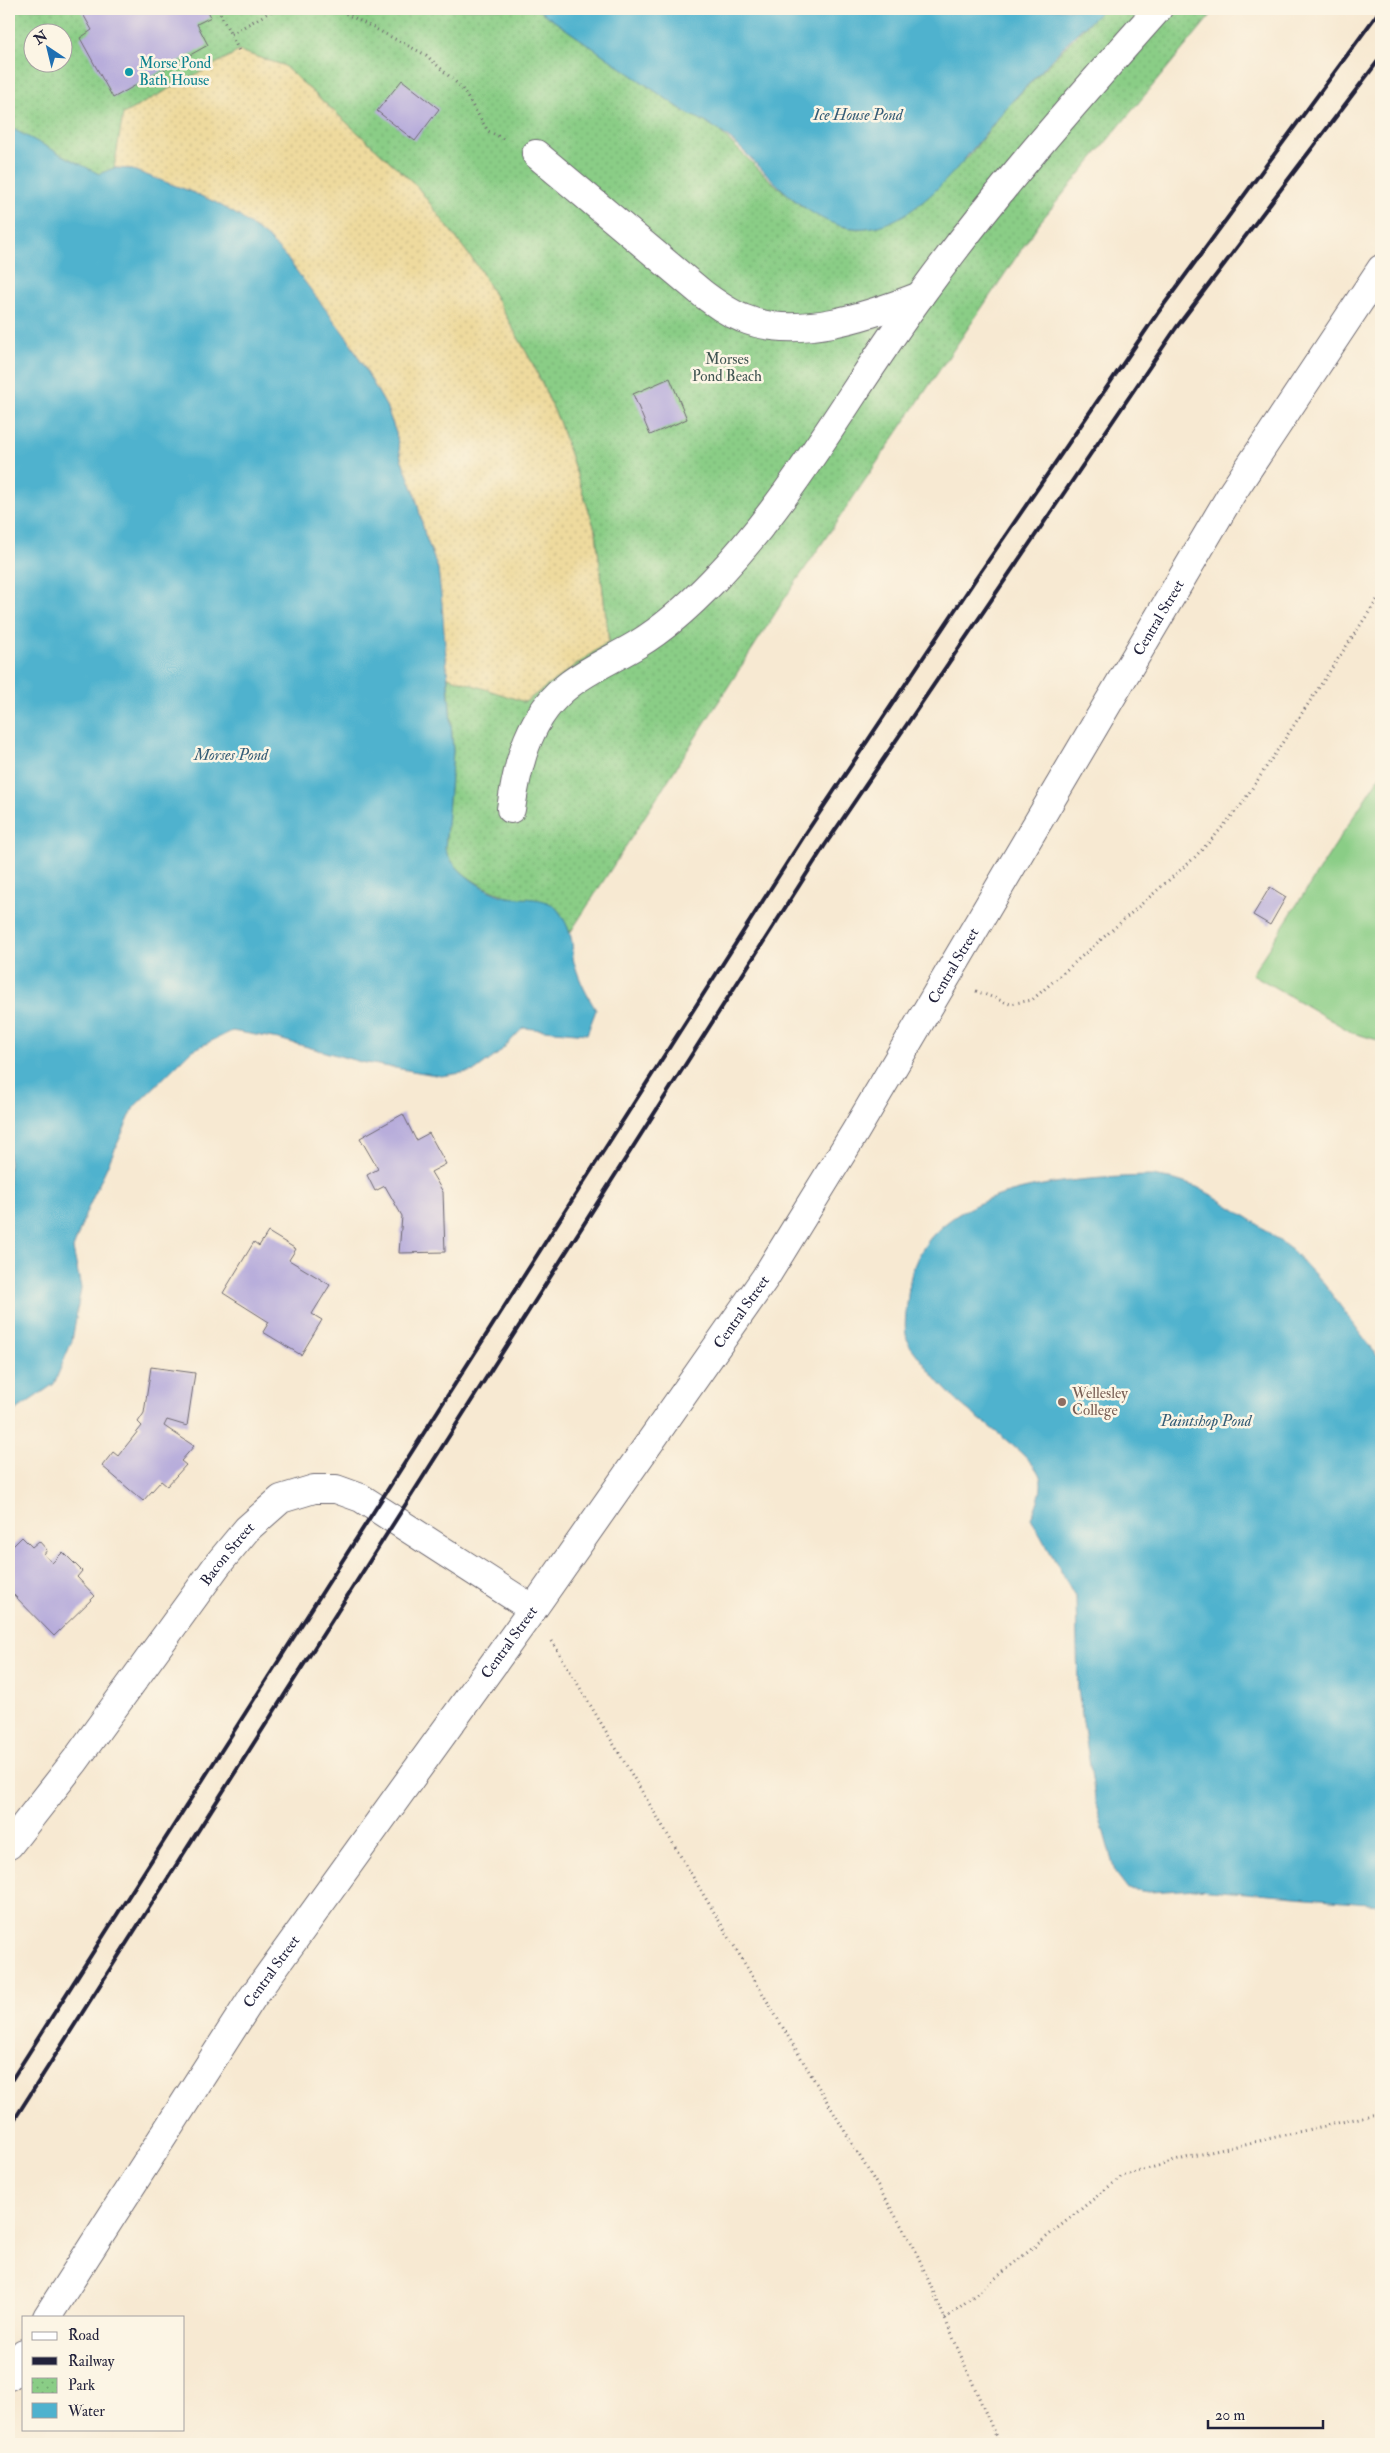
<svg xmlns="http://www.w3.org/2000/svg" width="1390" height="2453" viewBox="0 0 1390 2453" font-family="'IM FELL Double Pica',serif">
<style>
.grass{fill:#8acd86;stroke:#567860}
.sand{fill:url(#sand-dots);stroke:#887e6c}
.park{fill:url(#park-dots);stroke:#567860;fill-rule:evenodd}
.water{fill:#4fb2ce;stroke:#386a84}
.building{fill:#b8addb}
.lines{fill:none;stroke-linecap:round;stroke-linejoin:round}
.minor-casing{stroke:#6d6870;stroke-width:30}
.major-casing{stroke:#6d6870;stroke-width:30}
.path{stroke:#6d6870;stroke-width:3;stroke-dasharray:1 4;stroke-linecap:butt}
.minor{stroke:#fff;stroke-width:28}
.major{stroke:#fff;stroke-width:28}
.rail{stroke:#22223b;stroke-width:4}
.culture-dot{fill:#0f9aa8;stroke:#fcf5e5;stroke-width:2}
.education-dot{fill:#8d6e63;stroke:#fcf5e5;stroke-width:2}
.labels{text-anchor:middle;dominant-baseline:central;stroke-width:5;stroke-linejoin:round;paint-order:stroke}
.culture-label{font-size:15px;fill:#0d838f;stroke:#fcf5e5;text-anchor:start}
.park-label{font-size:15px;fill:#415552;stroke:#fcf5e5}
.street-label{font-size:15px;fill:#22223b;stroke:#fcf5e5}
.education-label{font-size:15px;fill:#785e54;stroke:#fcf5e5;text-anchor:start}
.water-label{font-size:16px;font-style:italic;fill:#345c76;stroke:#fcf5e5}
</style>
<defs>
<pattern id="sand-dots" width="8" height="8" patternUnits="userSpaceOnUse" patternTransform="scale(1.25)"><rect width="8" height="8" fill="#eeda9e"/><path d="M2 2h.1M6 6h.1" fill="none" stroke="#ccbb89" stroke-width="1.8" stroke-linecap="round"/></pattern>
<pattern id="park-dots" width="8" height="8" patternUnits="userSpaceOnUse" patternTransform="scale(1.25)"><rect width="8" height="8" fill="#8acd86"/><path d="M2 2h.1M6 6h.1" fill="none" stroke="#77b075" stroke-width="1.8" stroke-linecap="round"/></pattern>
</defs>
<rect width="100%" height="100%" fill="#fcf5e5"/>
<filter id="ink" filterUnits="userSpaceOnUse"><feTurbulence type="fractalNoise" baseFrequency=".02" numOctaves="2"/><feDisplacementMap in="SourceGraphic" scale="10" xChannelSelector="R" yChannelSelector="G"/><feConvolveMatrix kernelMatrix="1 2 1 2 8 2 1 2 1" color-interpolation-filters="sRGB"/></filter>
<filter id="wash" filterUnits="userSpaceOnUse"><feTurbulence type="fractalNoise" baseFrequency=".0096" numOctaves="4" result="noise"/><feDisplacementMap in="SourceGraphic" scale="20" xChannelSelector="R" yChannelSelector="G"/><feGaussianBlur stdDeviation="1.12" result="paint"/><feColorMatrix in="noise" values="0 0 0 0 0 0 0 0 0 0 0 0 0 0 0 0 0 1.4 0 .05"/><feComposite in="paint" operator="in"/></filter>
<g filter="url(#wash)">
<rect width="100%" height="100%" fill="#f7e9d2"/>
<!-- grass -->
<path class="grass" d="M1381,774V1041L1353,1033L1252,974Z"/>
<!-- sand -->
<path class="sand" d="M239,51L283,65L416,185L479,268L533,364L559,421L596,532L609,642L525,703L448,677L438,569L425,535L415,494L401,458L396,433L386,406L348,339L130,169L114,168L122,114Z"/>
<!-- park -->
<path class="park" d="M9,9H537L688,114L706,121L717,129L770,180L801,206L845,227L858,229L878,226L968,157L1008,106L1102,9H1216L1040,222L787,595L570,933L559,911C522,901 461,889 445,849L453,751L448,677L525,702L609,641L596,532L559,421L533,364L479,268L416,185L283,65L239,51L123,114L114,168L99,175L9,127ZM32,32H62V62H32Z"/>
<!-- water -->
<g class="water">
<path d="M537,9H1102C1096,18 1085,25 1077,33C1056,54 1036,77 1015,98C970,146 908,258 827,221C772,195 744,134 688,114Z"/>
<path d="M9,127L99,174L114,168L130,169L187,190L215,202L239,216L268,238L286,257L348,339L386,406L396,433L401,458L415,494L425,535L438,569L442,604L453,751L445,849C453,871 485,892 507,897C520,899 538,897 549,903C561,908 570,930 572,942C573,950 572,958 575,965C580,982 587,995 596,1010L587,1034L523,1028L498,1054L475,1071L441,1076L361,1062L279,1039L232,1031L191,1051L134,1107L86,1213L73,1249L81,1288L72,1341L54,1384L9,1415Z"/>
<path d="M1152,1176L1175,1180L1197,1187L1217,1198L1256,1223L1293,1251L1324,1284L1381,1361V1904L1197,1889L1149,1892L1128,1889L1115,1872L1096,1804L1078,1690L1076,1598L1031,1518C1036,1506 1045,1488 1039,1474C1029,1453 974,1417 955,1399C939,1384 924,1364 911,1347C901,1334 907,1309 908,1295C916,1185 1068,1178 1152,1176Z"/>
</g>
<g id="blocks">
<!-- building -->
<g class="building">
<path d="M80,9H207L211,17L197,24L208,45L113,98L80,38L92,30Z"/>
<path d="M402,80L439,109L415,141L377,111Z"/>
<path d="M670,378L687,419L650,435L633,394Z"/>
<path d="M1270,887L1286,897L1270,925L1253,915Z"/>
<path d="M403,1114L416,1140L429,1133L446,1164L431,1172L443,1192L445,1252L399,1253L402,1216L385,1186L375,1191L367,1175L378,1169L360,1138Z"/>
<path d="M268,1232L296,1249L289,1260L330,1285L312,1314L322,1320L301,1355L263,1332L269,1322L223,1293L254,1242L259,1246Z"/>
<path d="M151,1367L195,1373L187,1426L167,1420L164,1426L194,1446L181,1461L186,1465L167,1486L161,1481L143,1501L102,1466L113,1452L118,1456L142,1426L138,1422L144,1413Z"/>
<path d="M22,1537L32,1547L39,1541L47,1550L44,1554L52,1563L63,1552L82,1571L77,1577L95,1596L54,1636L9,1590V1550Z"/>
</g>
</g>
</g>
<g filter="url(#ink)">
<use href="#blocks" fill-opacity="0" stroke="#6d6870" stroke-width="1"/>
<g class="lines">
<!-- minor casing -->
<g class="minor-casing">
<g id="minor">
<path d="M536,154L703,294C715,303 727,312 742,318C796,341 868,316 920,296"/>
<path d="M511,809C518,761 529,715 570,684C591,668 615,658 638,644C666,627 691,604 714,580C795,496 851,390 920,296C993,195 1075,102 1158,9"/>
<path id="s1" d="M9,1845L75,1761L218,1564L247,1529L281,1499L314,1489H336L361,1498L533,1609"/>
</g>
</g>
<!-- major casing -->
<g class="major-casing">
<g id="major">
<path id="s2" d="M47,2317L252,1998L533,1609L765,1278L855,1132L1232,493L1381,269"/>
<path d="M9,2376L24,2353"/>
</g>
</g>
<!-- path -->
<g class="path">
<path d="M218,9L239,51"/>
<path d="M337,9L426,55L461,87L488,131L506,140"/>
<path d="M231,34L275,9"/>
<path d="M976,991L1010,1004L1032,1000L1193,859L1214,837L1241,805L1381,594"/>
<path d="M552,1641L914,2247L999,2444"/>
<path d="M945,2319L1122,2176L1193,2156L1381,2113"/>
</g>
<!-- minor -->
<use href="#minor" class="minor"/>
<!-- major -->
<use href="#major" class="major"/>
<!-- rail -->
<g class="rail">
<path d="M9,2084L806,833L977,577L1157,314L1381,9"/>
<path d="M9,2128L825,845L1176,328L1381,57"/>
</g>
</g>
</g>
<!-- markers -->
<circle class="culture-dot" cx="129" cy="72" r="5"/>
<circle class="education-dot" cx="1062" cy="1402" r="5"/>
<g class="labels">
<!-- culture labels -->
<g class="culture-label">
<text x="139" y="63">Morse Pond<tspan x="139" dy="17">Bath House</tspan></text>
</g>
<!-- park labels -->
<g class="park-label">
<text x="727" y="359">Morses<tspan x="727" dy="17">Pond Beach</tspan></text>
</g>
<!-- street labels -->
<g class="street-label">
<text stroke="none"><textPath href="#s2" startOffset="2032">Central Street</textPath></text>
<text stroke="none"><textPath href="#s2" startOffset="1628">Central Street</textPath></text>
<text stroke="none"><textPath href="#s2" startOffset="1222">Central Street</textPath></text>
<text stroke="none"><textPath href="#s1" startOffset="364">Bacon Street</textPath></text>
<text stroke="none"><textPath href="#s2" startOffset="818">Central Street</textPath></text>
<text stroke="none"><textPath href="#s2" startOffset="412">Central Street</textPath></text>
</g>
<!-- education labels -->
<g class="education-label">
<text x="1072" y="1393">Wellesley<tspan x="1072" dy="17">College</tspan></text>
</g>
<!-- water labels -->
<g class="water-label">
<text x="858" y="115">Ice House Pond</text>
<text x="231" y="755">Morses Pond</text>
<text x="1206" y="1421">Paintshop Pond</text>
</g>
</g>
<!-- margin -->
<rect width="1390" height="2453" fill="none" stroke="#fcf5e5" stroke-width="30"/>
<!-- legend -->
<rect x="22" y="2316" width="162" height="115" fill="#fcf5e5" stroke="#a5a1a1"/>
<rect x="32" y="2332" width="25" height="8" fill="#ffffff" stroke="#a5a1a1"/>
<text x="68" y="2340" font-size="15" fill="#22223b">Road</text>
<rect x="32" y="2357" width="25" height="8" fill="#22223b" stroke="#a5a1a1"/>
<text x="68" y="2366" font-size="15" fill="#22223b">Railway</text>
<rect x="32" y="2378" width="25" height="15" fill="url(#park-dots)" stroke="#a5a1a1"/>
<text x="68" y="2390" font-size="15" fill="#22223b">Park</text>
<rect x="32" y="2403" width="25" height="15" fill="#4fb2ce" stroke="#a5a1a1"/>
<text x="68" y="2416" font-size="15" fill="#22223b">Water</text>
<!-- north arrow -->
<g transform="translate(48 48) rotate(325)"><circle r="24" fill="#fcf5e5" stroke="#a5a1a1"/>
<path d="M0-4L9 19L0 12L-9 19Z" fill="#1f6fb2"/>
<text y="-8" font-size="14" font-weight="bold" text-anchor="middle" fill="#22223b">N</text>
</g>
<!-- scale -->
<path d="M1208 2420v8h115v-8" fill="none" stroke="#22223b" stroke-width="2.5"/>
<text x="1215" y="2420" font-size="15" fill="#22223b" stroke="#fcf5e5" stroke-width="4" paint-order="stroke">20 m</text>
</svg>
